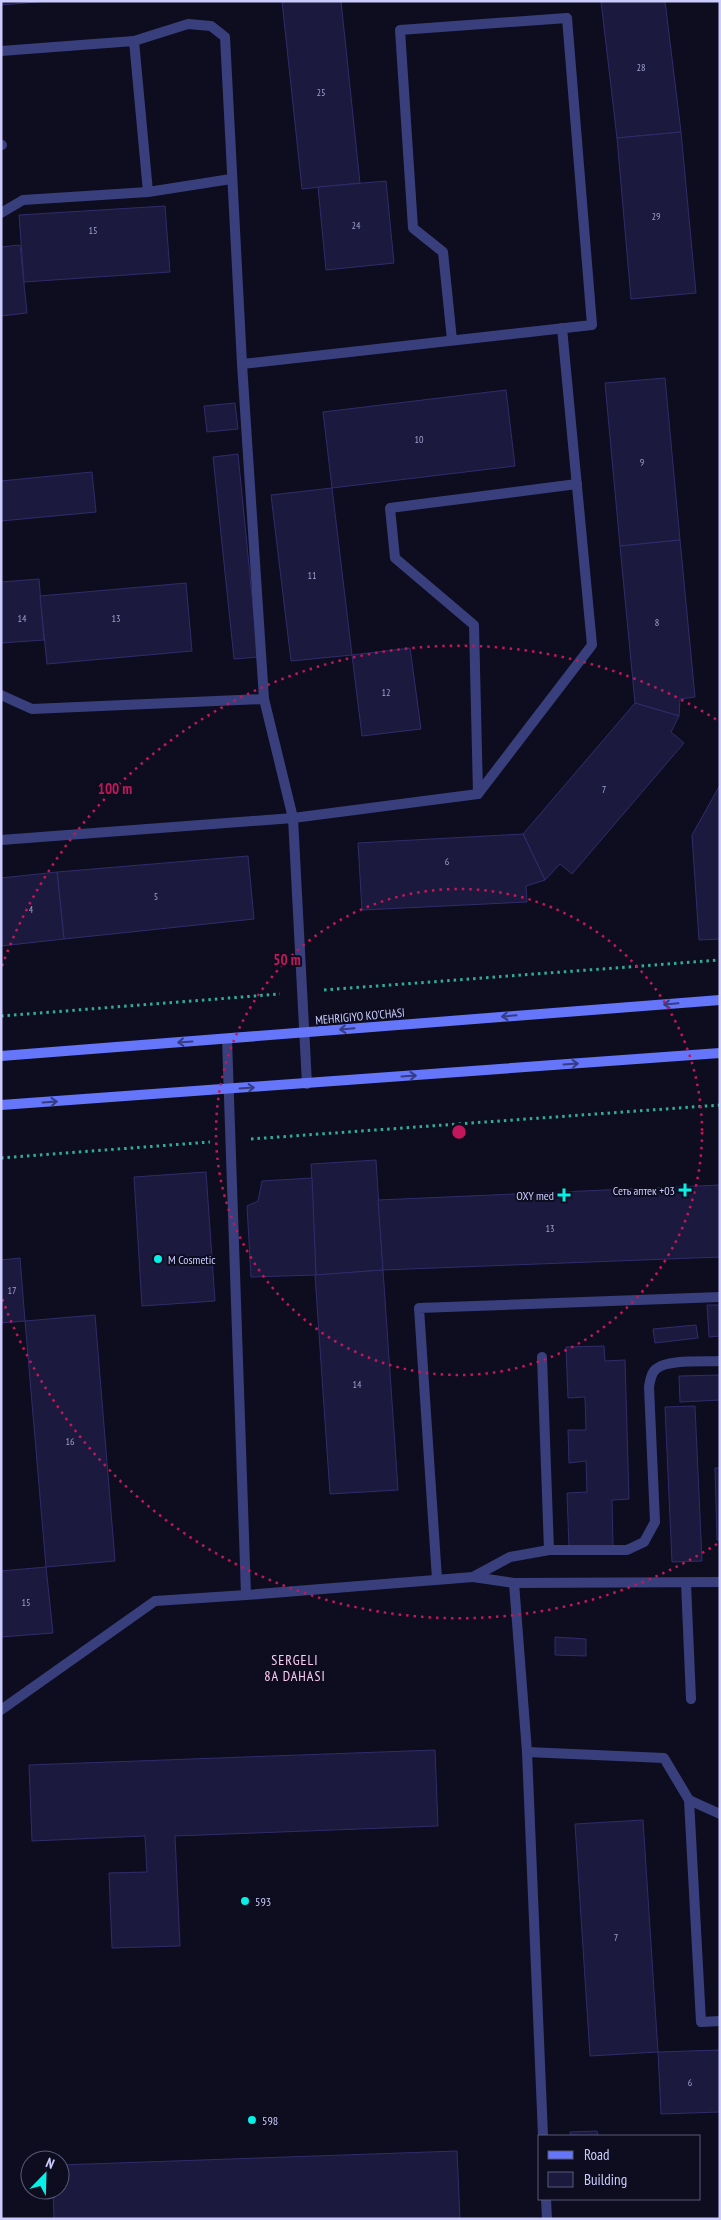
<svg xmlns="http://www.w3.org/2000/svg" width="721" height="2220" viewBox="0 0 721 2220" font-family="'PT Sans Narrow',sans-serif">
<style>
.building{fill:#1c193f;stroke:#302c6b}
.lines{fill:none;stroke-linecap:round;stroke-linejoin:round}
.path{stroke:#30ad95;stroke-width:3;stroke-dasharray:2.5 4;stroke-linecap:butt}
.service{stroke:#393f7d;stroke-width:10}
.secondary{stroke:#6576fb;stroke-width:10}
.oneway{stroke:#353c82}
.ring{fill:none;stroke:#c2185b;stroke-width:2.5;stroke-dasharray:2.5 5}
.poi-dot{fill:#06f0e7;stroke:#0d0d1f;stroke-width:2}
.labels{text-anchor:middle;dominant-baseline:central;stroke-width:4;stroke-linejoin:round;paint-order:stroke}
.number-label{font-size:10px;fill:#a0a0ce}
.street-label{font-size:12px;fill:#cccdfe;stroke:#0d0d1f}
.poi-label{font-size:12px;fill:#cccdfe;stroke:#0d0d1f;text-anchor:start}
.neighbourhood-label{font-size:14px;letter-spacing:1px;fill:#fecef3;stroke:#0d0d1f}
.centre{fill:#c2185b;stroke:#0d0d1f;stroke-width:2.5}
.ring-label{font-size:15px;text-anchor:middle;font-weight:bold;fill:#c2185b;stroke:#0d0d1f;stroke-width:4;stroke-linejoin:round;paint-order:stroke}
</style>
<rect width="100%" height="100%" fill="#0d0d1f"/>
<!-- building -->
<g class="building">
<path d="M1,1H49L1,5Z"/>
<path d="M282,1H341L360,183L302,189Z"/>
<path d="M601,1H665L681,132L617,138Z"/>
<path d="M681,132L696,293L631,299L617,138Z"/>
<path d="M386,181L394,263L326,270L318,187Z"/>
<path d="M165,206L170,272L24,282L19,215Z"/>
<path d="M20,245L27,313L1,316V247Z"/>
<path d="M665,378L680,540L620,546L605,383Z"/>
<path d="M506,390L515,466L332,488L323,412Z"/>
<path d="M235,403L238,429L207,432L204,406Z"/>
<path d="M238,454L258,657L234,659L213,457Z"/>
<path d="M92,472L96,512L1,521V481Z"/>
<path d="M332,488L352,655L291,661L271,495Z"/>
<path d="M680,540L695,697L680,699L679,716L635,703L620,546Z"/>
<path d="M39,579L44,640L1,643V582Z"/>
<path d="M186,583L192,651L47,664L40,596Z"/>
<path d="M410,648L421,729L362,736L352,655Z"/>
<path d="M635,703L679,716L671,732L684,743L572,874L560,864L545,880L523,834Z"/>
<path d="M720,785V939L699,940L692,835Z"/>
<path d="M523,834L545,880L526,886L527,902L362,910L358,843Z"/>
<path d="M248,856L254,919L64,939L57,872Z"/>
<path d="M57,872L64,939L1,946V878Z"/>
<path d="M376,1160L383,1270L316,1275L311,1164Z"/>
<path d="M206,1172L215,1301L142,1306L134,1177Z"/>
<path d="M312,1178L316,1275L251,1277L247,1206L258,1201L262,1181Z"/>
<path d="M720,1185V1257L383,1270L378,1200Z"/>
<path d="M20,1258L25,1321L1,1323V1260Z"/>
<path d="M383,1270L398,1490L330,1494L315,1275Z"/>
<path d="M707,1305H720V1336L709,1337Z"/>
<path d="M95,1315L115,1561L46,1567L25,1321Z"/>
<path d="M696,1325L698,1338L655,1343L653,1329Z"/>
<path d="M604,1346L605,1361L625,1360L629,1499L612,1500L613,1546L569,1548L567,1493L587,1492L586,1461L569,1463L568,1430H586L585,1397L568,1398L566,1347Z"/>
<path d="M720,1375V1400L680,1402L679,1376Z"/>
<path d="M695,1406L702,1561L672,1562L665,1407Z"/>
<path d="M715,1468H720V1540H717Z"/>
<path d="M46,1567L53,1633L1,1637V1571Z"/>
<path d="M555,1637L586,1639V1656L555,1655Z"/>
<path d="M435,1750L438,1826L175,1836L180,1946L112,1948L109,1873L147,1872L145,1836L32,1841L29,1765Z"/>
<path d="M643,1820L658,2052L590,2056L575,1824Z"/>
<path d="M720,2050V2112L661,2114L658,2052Z"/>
<path d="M597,2131L598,2136H571L570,2132Z"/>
<path d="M457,2151L460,2219H54L53,2190H60V2165Z"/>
</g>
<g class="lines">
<!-- path -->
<g class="path">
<path d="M324,990L720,960"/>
<path d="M1,1016L280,994"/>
<path d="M251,1139L720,1105"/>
<path d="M1,1158L210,1142"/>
</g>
<!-- service -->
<g class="service">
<path d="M134,41L188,24L211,26L225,37L242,364L264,699L293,818L307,1084"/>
<path d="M1,51L134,41L148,192"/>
<path d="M1,145H2"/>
<path d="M1,213L23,200L148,192L231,179"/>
<path d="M242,364L592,325L567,18L400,30L413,228L443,252L452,340"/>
<path d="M1,695L32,709L264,699"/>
<path d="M478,794L474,625L395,558L390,508L577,484"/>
<path d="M1,840L293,818L478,794L592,645L562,328"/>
<path d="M542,1357L549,1550"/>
<path d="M473,1577L510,1557L549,1550H627L644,1542L655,1522L649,1387C650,1381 651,1373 656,1369C667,1359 705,1362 720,1361"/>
<path d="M437,1579L419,1308L720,1297"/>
<path d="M514,1583L720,1582"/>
<path d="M686,1583L691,1699"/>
<path d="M246,1595L473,1577L514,1583L527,1752L543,2136"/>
<path d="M1,1710L155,1601L246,1595L227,1039"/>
<path d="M527,1752L664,1758L689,1800L720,1814"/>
<path d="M689,1800L701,2022L720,2021"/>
<path d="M546,2199L547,2219"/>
</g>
<!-- secondary -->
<g class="secondary">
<path d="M1,1056L720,1000"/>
<path d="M1,1105L720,1053"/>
</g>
</g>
<!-- one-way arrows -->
<defs><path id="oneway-shaft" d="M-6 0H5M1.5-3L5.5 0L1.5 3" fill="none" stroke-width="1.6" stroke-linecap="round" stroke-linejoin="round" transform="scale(1.25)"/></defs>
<g class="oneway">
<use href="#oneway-shaft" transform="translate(671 1004) rotate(175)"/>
<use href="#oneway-shaft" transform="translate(509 1016) rotate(175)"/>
<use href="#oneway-shaft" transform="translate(347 1029) rotate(175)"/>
<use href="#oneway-shaft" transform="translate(185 1042) rotate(176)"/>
<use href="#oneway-shaft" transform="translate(571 1064) rotate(-4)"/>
<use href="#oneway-shaft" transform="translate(409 1076) rotate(-4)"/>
<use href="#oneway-shaft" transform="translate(247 1088) rotate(-4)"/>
<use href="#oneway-shaft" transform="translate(50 1102) rotate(-4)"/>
</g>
<!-- distance rings -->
<g class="ring">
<circle cx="459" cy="1132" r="243"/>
<path d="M717 1544A486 486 0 0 1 2 1298M2 966A486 486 0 0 1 717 720"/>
</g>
<!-- markers -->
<g class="poi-dot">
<path d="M682.5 1182.5h5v5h5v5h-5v5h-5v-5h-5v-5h5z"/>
<path d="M561.5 1187.5h5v5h5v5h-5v5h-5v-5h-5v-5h5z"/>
<circle cx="158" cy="1259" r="5"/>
<circle cx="245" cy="1901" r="5"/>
<circle cx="252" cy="2120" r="5"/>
</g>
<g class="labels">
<!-- number labels -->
<g class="number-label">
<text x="641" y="67">28</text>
<text x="321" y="92">25</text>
<text x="656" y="216">29</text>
<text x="356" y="225">24</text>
<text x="93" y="230">15</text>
<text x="419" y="439">10</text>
<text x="642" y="462">9</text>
<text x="312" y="575">11</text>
<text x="22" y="618">14</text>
<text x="116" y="618">13</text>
<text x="657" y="622">8</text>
<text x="386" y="692">12</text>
<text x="604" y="789">7</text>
<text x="447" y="861">6</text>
<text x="156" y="896">5</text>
<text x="31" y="909">4</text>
<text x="550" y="1228">13</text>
<text x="12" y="1290">17</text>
<text x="357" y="1384">14</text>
<text x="70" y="1441">16</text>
<text x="26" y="1602">15</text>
<text x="616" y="1937">7</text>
<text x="690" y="2082">6</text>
</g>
<!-- street labels -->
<g class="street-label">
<text transform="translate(360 1016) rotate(-5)">MEHRIGIYO KO'CHASI</text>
</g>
<!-- poi labels -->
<g class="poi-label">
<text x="675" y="1190" text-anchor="end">Сеть аптек +03</text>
<text x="554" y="1195" text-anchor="end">OXY med</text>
<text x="168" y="1259">M Cosmetic</text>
<text x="255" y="1901">593</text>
<text x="262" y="2120">598</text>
</g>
<!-- neighbourhood labels -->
<g class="neighbourhood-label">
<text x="295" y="1660">SERGELI<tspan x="295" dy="16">8A DAHASI</tspan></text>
</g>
</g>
<circle cx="459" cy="1132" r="8" class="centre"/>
<g class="ring-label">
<text x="115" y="794">100 m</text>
<text x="287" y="965">50 m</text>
</g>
<!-- border -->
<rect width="721" height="2220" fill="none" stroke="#cccdfe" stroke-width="5"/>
<!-- legend -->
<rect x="538" y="2135" width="162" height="65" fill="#0d0d1f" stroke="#595a78"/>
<rect x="548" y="2151" width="25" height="8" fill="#6576fb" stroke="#595a78"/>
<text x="584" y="2160" font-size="15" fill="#cccdfe">Road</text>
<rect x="548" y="2172" width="25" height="15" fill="#1c193f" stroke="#595a78"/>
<text x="584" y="2185" font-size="15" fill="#cccdfe">Building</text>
<!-- north arrow -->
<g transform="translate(45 2175) rotate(23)"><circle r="24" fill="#0d0d1f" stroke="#595a78"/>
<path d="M0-4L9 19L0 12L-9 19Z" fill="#06f0e7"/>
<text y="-8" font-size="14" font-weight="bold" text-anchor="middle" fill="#cccdfe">N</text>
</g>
</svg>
